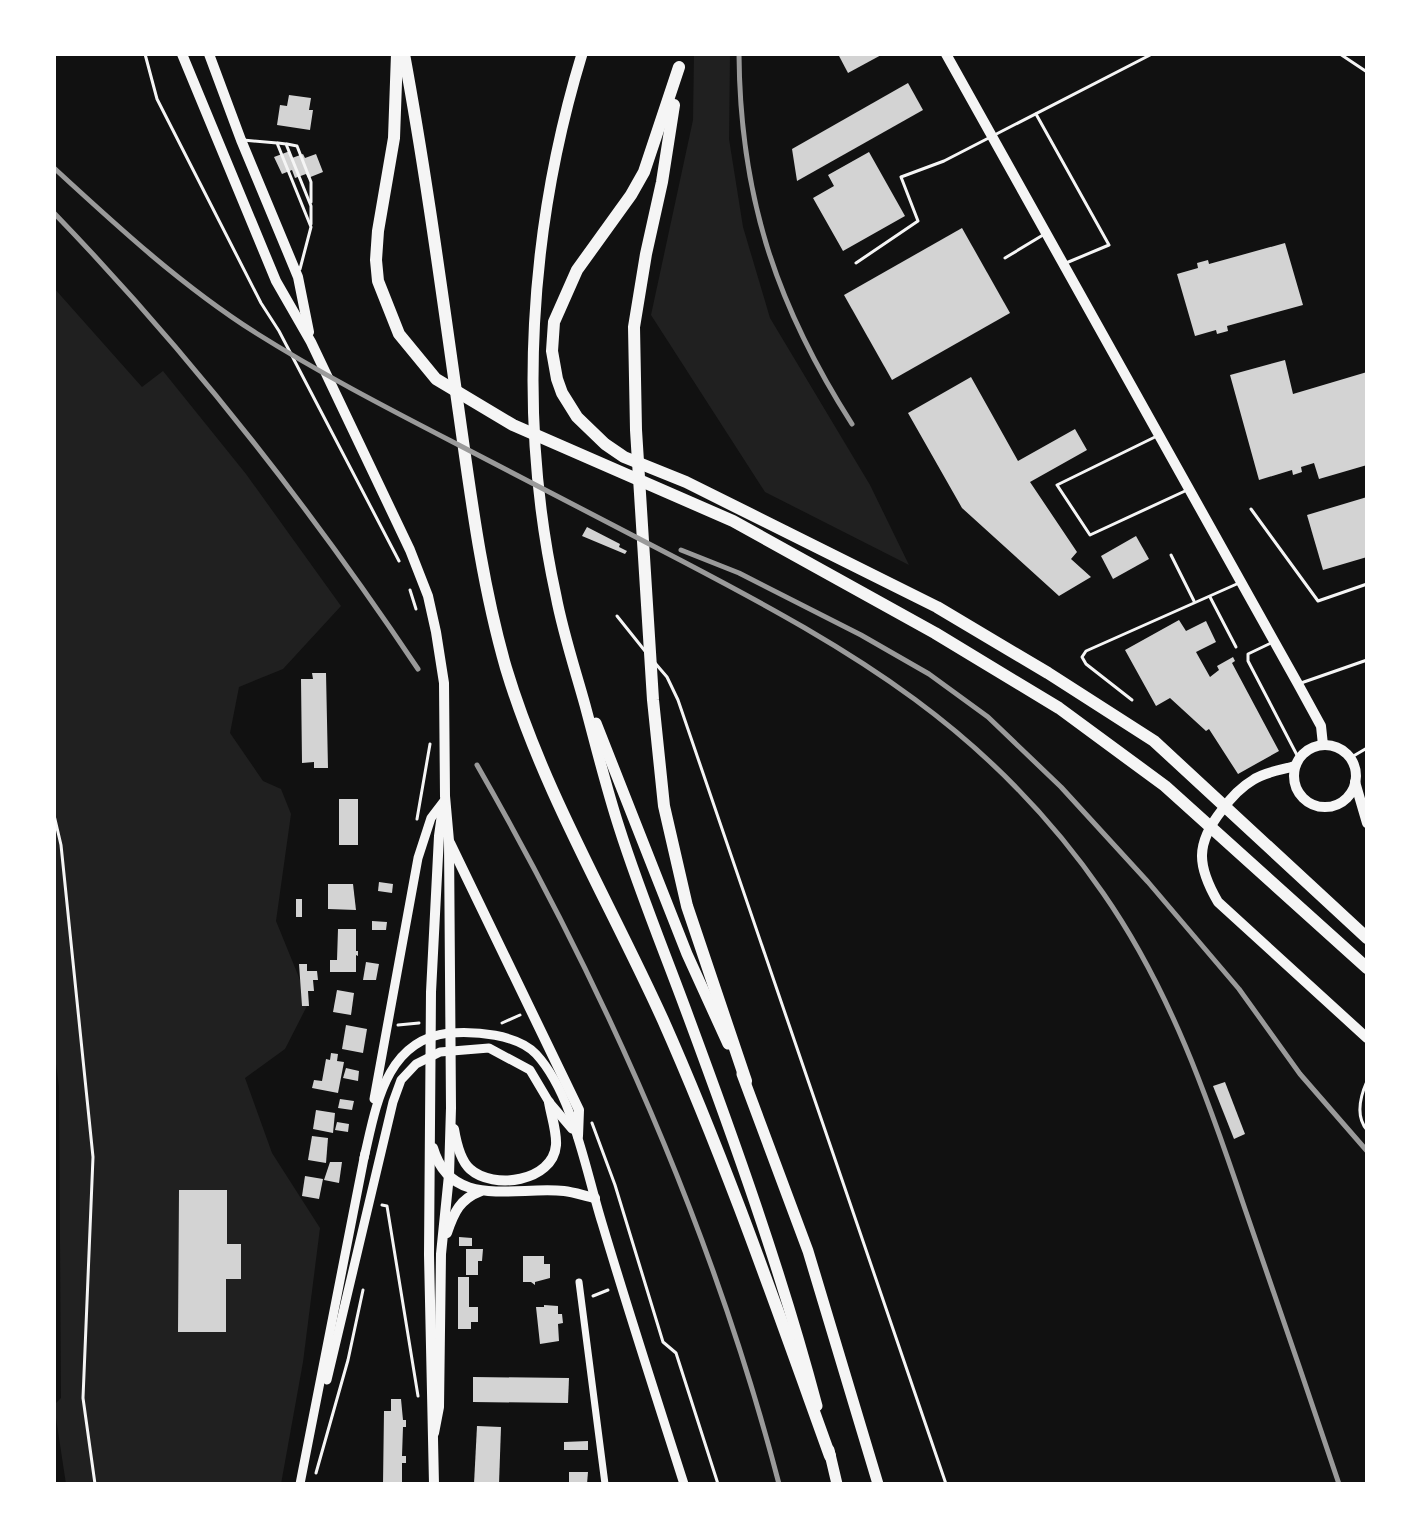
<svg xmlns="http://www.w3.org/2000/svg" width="1421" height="1538" viewBox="0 0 1421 1538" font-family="Commissioner,sans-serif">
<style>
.green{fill:#202020}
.building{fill:#d3d3d3}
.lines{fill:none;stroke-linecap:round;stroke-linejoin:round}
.path{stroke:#f5f5f5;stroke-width:3}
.service{stroke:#f5f5f5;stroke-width:3}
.minor{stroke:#f5f5f5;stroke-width:7}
.tertiary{stroke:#f5f5f5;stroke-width:9}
.secondary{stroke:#f5f5f5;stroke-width:10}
.primary{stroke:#f5f5f5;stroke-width:11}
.trunk{stroke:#f5f5f5;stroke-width:12}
.rail{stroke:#9a9a9a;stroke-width:5}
</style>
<rect width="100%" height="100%" fill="#111"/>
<!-- green -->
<g class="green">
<path d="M694,54H730L729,139L743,227L770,318L870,485L909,565L765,492L651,315L693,120Z"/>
<path d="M54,288L142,387L163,371L246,474L341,606L283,669L239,687L230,733L263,781L281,789L291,814L276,921L309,1002L285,1049L245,1078L272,1153L320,1228L303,1362L281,1484H66L54,1405L61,1398L59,1087L54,1049Z"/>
</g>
<!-- building -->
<g class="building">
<path d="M838,54H883L848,73Z"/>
<path d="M908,83L923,110L797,181L792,149Z"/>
<path d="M289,95L311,98L309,110H313L310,130L277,125L280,105L287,106Z"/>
<path d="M290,151L292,158L303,154L305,158L316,154L323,172L308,178L306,174L295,178L292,170L282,174L274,157Z"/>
<path d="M869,152L905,216L843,251L813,198L834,186L828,175Z"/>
<path d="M962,228L1010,313L892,380L844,295Z"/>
<path d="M1285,243L1303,305L1227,326L1228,331L1217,334L1216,330L1195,336L1177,274L1198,268L1197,263L1208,260L1209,264Z"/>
<path d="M1285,360L1293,394L1367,372V465L1319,479L1314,463L1301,467L1302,472L1293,475L1292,470L1259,480L1230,375Z"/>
<path d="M971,377L1018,461L1075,429L1087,450L1030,482L1077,552L1071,559L1091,577L1059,596L962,508L908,413Z"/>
<path d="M1367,497V557L1323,570L1307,515Z"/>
<path d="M587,527L620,544L619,547L627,551L625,554L582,536Z"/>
<path d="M1136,536L1149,559L1113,579L1101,556Z"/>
<path d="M1179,620L1186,631L1206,621L1216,642L1196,652L1210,677L1219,670L1217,666L1233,657L1235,661L1232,663L1279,751L1238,774L1209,729L1206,731L1170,698L1156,706L1125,650Z"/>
<path d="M312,673H326L328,768H314V762L302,763L301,679H313Z"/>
<rect x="339" y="799" width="19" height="46"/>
<path d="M379,882L393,884L392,893L378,891Z"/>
<path d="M328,884H353L356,910L328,909Z"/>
<rect x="296" y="899" width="6" height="18"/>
<path d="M372,921L387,922L386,930H372Z"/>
<path d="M338,929H356V951H358V956L356,955V972H330V960H337Z"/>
<path d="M366,962L379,964L376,980H363Z"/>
<path d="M299,964H307V971H317L318,980H313L314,991H308L309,1006H302Z"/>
<path d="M337,990L354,993L351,1015L333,1012Z"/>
<path d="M346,1025L367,1029L363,1053L342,1049Z"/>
<path d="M331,1053L338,1054L337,1061L344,1062L338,1093L312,1088L314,1080L322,1081L326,1059L330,1060Z"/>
<path d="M346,1068L359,1071L358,1081L343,1078Z"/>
<path d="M1225,1082L1245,1134L1234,1139L1213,1086Z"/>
<path d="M340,1099L354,1101L352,1110L338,1108Z"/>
<path d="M316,1110L335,1113L333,1133L313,1129Z"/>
<path d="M337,1122L349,1124L348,1132L335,1130Z"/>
<path d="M312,1136L328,1138L326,1163L308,1160Z"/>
<path d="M330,1162H342L339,1183L324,1180Z"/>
<path d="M305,1176L323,1179L319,1199L302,1196Z"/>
<path d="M179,1190H227V1244H241V1279H226V1332H178Z"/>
<path d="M459,1237L472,1238V1246H459Z"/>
<path d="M466,1249H483L482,1261H478V1275H466Z"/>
<path d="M523,1256H544V1264H550V1278L535,1282V1285L531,1282H523Z"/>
<path d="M458,1277H469V1307H478V1322H471V1329H458Z"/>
<path d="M544,1305L558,1306V1314H562L563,1323L558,1324L559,1341L540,1344L536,1307H544Z"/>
<path d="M473,1377L569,1378L568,1403L473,1402Z"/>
<path d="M391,1399H401L403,1420H406V1427H403L402,1456H406V1463H402V1484H383L384,1411H391Z"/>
<path d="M477,1426L501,1427L499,1484H474Z"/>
<path d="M588,1441V1450H564V1442Z"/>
<path d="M569,1472H588L587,1484H569Z"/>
</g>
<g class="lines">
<!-- path -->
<g class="path">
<path d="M145,54L157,99L261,303L279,331L399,561"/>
<path d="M410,590L416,609"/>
<path d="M54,815L61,845L93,1157L83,1398L95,1484"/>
<path d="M417,819L430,744"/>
<path d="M502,1023L520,1015"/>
<path d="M398,1025L419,1023"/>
<path d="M592,1123L615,1185L663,1342L676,1353L718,1484"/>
<path d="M382,1205L387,1206L418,1396"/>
<path d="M593,1296L608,1290"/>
<path d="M316,1473L348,1360L363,1290"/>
</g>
<!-- service -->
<g class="service">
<path d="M1340,54L1367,72"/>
<path d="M1036,114L1109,245L1066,263"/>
<path d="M243,140L277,143L311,227L300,269"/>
<path d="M278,143L286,144L311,206V224"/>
<path d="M287,144L297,146L311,182V202"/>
<path d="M1005,258L1043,235"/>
<path d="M856,263L918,221L901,177L944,161L1152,54"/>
<path d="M1157,436L1057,485L1090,535L1185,491"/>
<path d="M1251,509L1318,601L1367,584"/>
<path d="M1171,555L1194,601"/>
<path d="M1210,597L1236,647"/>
<path d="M617,616L645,651"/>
<path d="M1271,643L1248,654V661L1299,759"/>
<path d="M655,663L667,677L678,700L946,1484"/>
<path d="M1301,683L1367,660"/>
<path d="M1132,700L1086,664L1082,657L1086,651L1239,583"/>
<path d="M1350,758L1367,748"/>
<path d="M1367,1081C1360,1097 1355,1116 1367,1130"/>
</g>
<!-- minor -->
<path class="minor" d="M579,1282L605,1484"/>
<!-- tertiary -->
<g class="tertiary">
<path d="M374,1099L418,858L431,818L444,801"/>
<path d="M364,1158C376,1107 385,1040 449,1033C475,1031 517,1034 536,1054C573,1094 586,1172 602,1223C628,1310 656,1397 684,1484"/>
<path d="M327,1380L393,1102L401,1080L416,1064L440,1052L489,1048L530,1070L549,1102L572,1129"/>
<path d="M300,1484L365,1153"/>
</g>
<!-- secondary -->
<g class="secondary">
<path d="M182,54L276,281L311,342L410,550L428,596L436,632L444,683L445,796L449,841L451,1108L449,1175L441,1254L439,1407L434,1433"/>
<path d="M209,54L241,140L298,277L309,332"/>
<path d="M946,54L1298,684L1321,726L1323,745"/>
<circle cx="1325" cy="776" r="31"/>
<path d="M1295,766C1282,770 1264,772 1253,780C1241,787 1230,799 1222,810C1195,844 1197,866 1218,902L1367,1038"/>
<path d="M1355,782L1367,823"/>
<path d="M450,843L579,1110L578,1136"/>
<path d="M454,1129C456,1141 460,1160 470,1169C493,1190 553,1182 556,1145C557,1132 551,1115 549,1102"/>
<path d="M433,1148C451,1210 515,1186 564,1191C574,1192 585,1196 595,1198"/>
<path d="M447,1233C454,1212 460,1199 481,1191"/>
<path d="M434,1484L429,1255L431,992L439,836L443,807"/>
</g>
<!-- primary -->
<g class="primary">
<path d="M582,54C529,228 517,418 556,596C563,633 575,669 585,705C596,746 606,787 619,827C638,887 662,946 684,1005C733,1137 781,1270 817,1406"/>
<path d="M596,723L687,954L728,1044"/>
<path d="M742,1074L808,1251L878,1484"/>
<path d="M829,1450L837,1484"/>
</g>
<!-- trunk -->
<g class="trunk">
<path d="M397,54L394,138L378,231L376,260L378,281L399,334L436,379L513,425L733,521L935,633L1059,708L1165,786L1367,968"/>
<path d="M404,54C426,173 442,293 459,413C471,498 482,585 506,668C543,791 610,903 663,1020C726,1162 777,1309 830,1456"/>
<path d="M679,67L644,172L631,195L577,270L554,322L552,351L557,379L562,393L577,417L605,444L624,457L686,482L937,607L1048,673L1154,741L1367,938"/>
<path d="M674,105L662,182L646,254L634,327L636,430L653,700L664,806L687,906L746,1081"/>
</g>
<!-- rail -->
<g class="rail">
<path d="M739,54C740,196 776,305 852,424"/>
<path d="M54,168C118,227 182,286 256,333C318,372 385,407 451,441C528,481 605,521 682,561C854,651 990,729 1103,893C1170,989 1208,1099 1245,1209C1277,1301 1308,1392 1339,1484"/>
<path d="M54,213C190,354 309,506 418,669"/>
<path d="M681,550L739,573L861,635L929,674L988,717L1061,787L1148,882L1239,989L1300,1074L1367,1151"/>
<path d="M477,765C607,992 713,1231 779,1484"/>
</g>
</g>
<!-- border -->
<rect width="1421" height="1538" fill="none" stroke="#ffffff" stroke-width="112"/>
</svg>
